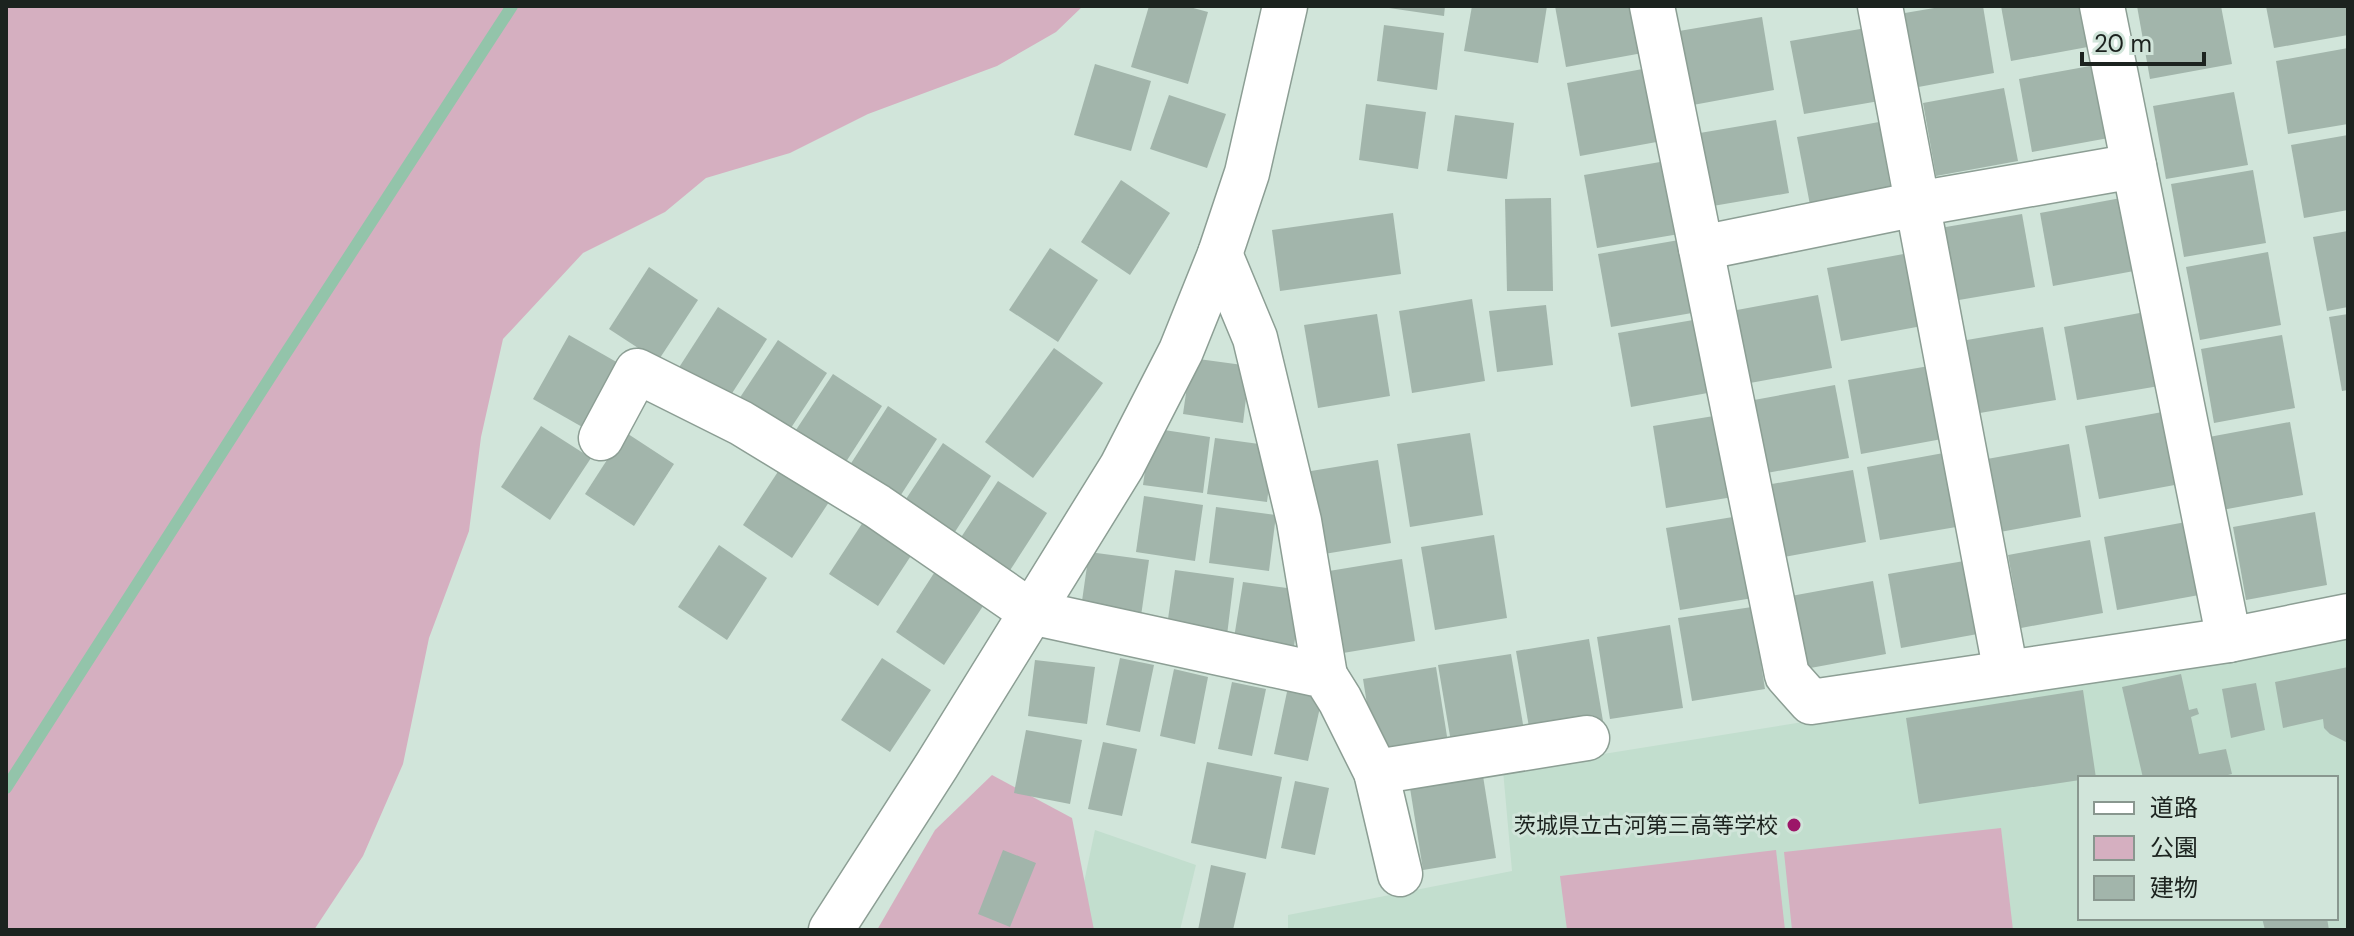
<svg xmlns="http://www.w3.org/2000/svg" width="2354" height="936" viewBox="0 0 2354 936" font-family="'DM Sans','Noto Sans JP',sans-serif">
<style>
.built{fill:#c2dece;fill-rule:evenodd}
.green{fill:#d5afc0}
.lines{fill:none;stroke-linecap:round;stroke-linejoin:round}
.stream{stroke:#93c4aa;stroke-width:12}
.building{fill:#a2b5ab}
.minor-casing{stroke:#8c9e94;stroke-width:47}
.minor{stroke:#fff;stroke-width:44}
.poi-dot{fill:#9c1668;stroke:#d1e5da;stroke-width:3}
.labels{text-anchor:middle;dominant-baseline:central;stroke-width:6;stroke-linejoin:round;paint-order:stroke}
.poi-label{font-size:22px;fill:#1c231f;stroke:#d1e5da;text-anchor:end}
</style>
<rect width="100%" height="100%" fill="#d1e5da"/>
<!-- built -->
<g class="built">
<path d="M2348,635V930H1288V915L1512,871L1503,770ZM2080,778H2336V918H2080Z"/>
<path d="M1095,830L1196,865L1180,930H1074Z"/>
</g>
<!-- green -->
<g class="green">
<path d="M6,6H1083L1056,32L997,66L868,114L790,153L706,178L665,212L583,253L503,339L481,437L469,531L429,638L403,764L363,856L314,930H6Z"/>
<path d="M992,775L1072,818L1094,930H877L935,830Z"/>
<path d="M2001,828L2013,930H1792L1784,852Z"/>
<path d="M1776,850L1785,930H1567L1560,876Z"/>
</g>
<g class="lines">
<!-- stream -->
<path class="stream" d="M6,788L282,359L512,6"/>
</g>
<!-- building -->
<g class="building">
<path d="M1149,6H1186L1208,12L1188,84L1131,67Z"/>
<path d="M1389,6H1445L1444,16L1389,8Z"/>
<path d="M1472,6H1547L1538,63L1464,51Z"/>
<path d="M1555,6H1639L1648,52L1566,67Z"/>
<path d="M1946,6H1983L1994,73L1913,88L1899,14Z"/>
<path d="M2001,6H2086L2093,46L2011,61Z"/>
<path d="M2137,6H2221L2232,64L2150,79Z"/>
<path d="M2266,6H2348V35L2274,48Z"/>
<path d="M1762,17L1774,90L1693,105L1679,31Z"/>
<path d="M1384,25L1444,33L1437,90L1377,81Z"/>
<path d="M1872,27L1885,100L1804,114L1790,41Z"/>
<path d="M2348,48V124L2288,134L2276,61Z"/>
<path d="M1095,64L1151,81L1131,151L1074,135Z"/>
<path d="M2101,64L2114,137L2032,152L2019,79Z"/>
<path d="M1648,68L1662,141L1580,156L1567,83Z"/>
<path d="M2004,88L2018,161L1936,176L1923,103Z"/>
<path d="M2234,92L2248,165L2166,179L2153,106Z"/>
<path d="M1169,95L1226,114L1207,168L1150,149Z"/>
<path d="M1366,104L1426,112L1418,169L1359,160Z"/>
<path d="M1455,115L1514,123L1507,179L1447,171Z"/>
<path d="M1776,120L1789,193L1707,207L1694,134Z"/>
<path d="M1879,122L1892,196L1811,210L1797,137Z"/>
<path d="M2348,135V210L2304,218L2291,145Z"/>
<path d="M1666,161L1679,234L1597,248L1584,175Z"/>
<path d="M2253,170L2266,243L2184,257L2171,184Z"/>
<path d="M1121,180L1170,213L1130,275L1081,242Z"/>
<path d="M1551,198L1553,291H1507L1505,199Z"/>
<path d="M2121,198L2134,271L2053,286L2040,213Z"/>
<path d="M1393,213L1401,274L1280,291L1272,230Z"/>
<path d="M2022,214L2035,287L1953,301L1940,228Z"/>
<path d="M2348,231V307L2327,311L2313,237Z"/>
<path d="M1679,240L1692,313L1611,327L1598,254Z"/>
<path d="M1050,248L1098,280L1058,342L1009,310Z"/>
<path d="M2268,252L2281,325L2200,340L2186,267Z"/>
<path d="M1909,253L1922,326L1841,341L1827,268Z"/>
<path d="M649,267L698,300L658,361L609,329Z"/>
<path d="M1818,295L1832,368L1750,383L1737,310Z"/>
<path d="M1472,299L1485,381L1412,393L1399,311Z"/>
<path d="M1546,305L1553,365L1497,372L1489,311Z"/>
<path d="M718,307L767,339L727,401L678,369Z"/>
<path d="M2145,312L2159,386L2077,400L2064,327Z"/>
<path d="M1377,314L1390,396L1318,408L1304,325Z"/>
<path d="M2348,314V390L2342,391L2329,317Z"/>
<path d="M1699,319L1713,392L1631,407L1618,333Z"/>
<path d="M2043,327L2056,400L1974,414L1961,341Z"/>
<path d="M569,335L620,364L584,428L533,399Z"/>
<path d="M2282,335L2295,408L2214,423L2201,349Z"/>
<path d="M778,340L827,373L787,434L737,402Z"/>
<path d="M1054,348L1103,383L1033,478L985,442Z"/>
<path d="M1191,358L1250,366L1243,423L1183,414Z"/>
<path d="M1929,366L1942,439L1861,454L1848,380Z"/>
<path d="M833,374L882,406L842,468L792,436Z"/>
<path d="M1835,385L1849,458L1767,473L1754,400Z"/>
<path d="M888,406L937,439L897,501L848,468Z"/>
<path d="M2168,411L2180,484L2099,499L2085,426Z"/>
<path d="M1726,414L1739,496L1666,508L1653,426Z"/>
<path d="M2290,422L2303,495L2222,510L2209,437Z"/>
<path d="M541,426L591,458L550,520L501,487Z"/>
<path d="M1151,428L1210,437L1203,493L1143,485Z"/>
<path d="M625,432L674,464L634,526L585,494Z"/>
<path d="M1470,433L1483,515L1410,527L1397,444Z"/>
<path d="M1215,438L1274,446L1267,502L1207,494Z"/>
<path d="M943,443L991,476L951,538L902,505Z"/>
<path d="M2069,444L2081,517L2000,532L1987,459Z"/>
<path d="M1949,452L1962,526L1880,540L1867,467Z"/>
<path d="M1378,460L1391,543L1318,555L1305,472Z"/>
<path d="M783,464L833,496L792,558L743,525Z"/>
<path d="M1853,470L1866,542L1784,557L1772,484Z"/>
<path d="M998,481L1047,513L1007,575L958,542Z"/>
<path d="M1144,496L1203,505L1195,561L1136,552Z"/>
<path d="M1216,507L1276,515L1269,571L1209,563Z"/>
<path d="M2315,512L2327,585L2246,600L2233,527Z"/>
<path d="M869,513L918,545L878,606L829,574Z"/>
<path d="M1739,516L1753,598L1680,610L1666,528Z"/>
<path d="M2186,522L2199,595L2117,610L2104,537Z"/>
<path d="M1494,535L1507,618L1435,630L1421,547Z"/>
<path d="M2090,540L2103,613L2021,628L2008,555Z"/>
<path d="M719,545L767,578L727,640L678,607Z"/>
<path d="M1089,552L1149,560L1141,616L1081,608Z"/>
<path d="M1402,559L1415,641L1343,653L1329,571Z"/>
<path d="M1970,560L1983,633L1901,648L1888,574Z"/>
<path d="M936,570L985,603L944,665L896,632Z"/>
<path d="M1175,570L1234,578L1227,635L1167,626Z"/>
<path d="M1873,581L1886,654L1805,669L1791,596Z"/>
<path d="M1243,582L1302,590L1294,646L1234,638Z"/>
<path d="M1752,607L1765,689L1692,701L1678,618Z"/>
<path d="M1670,625L1683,708L1610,719L1597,637Z"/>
<path d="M1589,639L1603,721L1530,733L1516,651Z"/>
<path d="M1511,654L1525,736L1452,748L1438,665Z"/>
<path d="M882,658L931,690L890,752L841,720Z"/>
<path d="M1120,658L1154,665L1140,732L1106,725Z"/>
<path d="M1035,660L1095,667L1087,724L1028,716Z"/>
<path d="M1436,667L1449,749L1376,761L1363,679Z"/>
<path d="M2348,667V743L2330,734L2324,728L2323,719L2283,728L2275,682Z"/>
<path d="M1174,669L1208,677L1195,744L1160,736Z"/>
<path d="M2181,674L2189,710L2197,708L2199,714L2191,717L2199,754L2226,749L2232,774L2216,778H2143L2122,687Z"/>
<path d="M1232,682L1266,689L1252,756L1218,749Z"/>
<path d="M2256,683L2265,730L2231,738L2222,689Z"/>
<path d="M1288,687L1323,694L1308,761L1274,754Z"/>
<path d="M2083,690L2096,778H2080V780L1919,804L1906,718Z"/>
<path d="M1026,730L1082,740L1070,804L1014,793Z"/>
<path d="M1103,742L1137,749L1122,816L1088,809Z"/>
<path d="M1207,762L1282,777L1266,859L1191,843Z"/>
<path d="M1483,776L1496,858L1423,870L1410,788Z"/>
<path d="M1295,781L1329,788L1315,855L1281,848Z"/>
<path d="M1003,850L1036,863L1010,927L978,914Z"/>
<path d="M1211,865L1246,873L1233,930H1198Z"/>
<path d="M2262,918H2327L2329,930H2265Z"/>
</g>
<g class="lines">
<!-- minor casing -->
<g class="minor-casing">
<g id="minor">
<path d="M1652,6L1787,675L1811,702L2229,640L2348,616"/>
<path d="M1880,6L2006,673"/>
<path d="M2102,6L2229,640"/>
<path d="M1701,248L1917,204L2134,166"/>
<path d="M1220,254L1255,338L1299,521L1325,676"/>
<path d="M601,438L637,371L741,423L877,506L1031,612L1325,676L1340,700L1376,772L1400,874"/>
<path d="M1376,772L1587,738"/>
<path d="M831,930L937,765L1122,466L1181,351L1220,254L1247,173L1285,6"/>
</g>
</g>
<!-- minor -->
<use href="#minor" class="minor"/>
</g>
<!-- markers -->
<circle class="poi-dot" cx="1794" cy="825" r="8"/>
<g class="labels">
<!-- poi labels -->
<g class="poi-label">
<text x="1778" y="825">茨城県立古河第三高等学校</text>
</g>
</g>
<!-- border -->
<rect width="2354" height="936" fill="none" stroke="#1c231f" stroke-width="16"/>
<!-- legend -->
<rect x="2078" y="776" width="260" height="144" fill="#d1e5da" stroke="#89978f" stroke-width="2"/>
<rect x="2094" y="802" width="40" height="12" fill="#ffffff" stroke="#89978f" stroke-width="2"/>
<text x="2150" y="816" font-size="24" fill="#1c231f">道路</text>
<rect x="2094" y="836" width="40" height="24" fill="#d5afc0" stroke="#89978f" stroke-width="2"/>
<text x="2150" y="856" font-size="24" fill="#1c231f">公園</text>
<rect x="2094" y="876" width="40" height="24" fill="#a2b5ab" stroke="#89978f" stroke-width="2"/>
<text x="2150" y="896" font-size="24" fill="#1c231f">建物</text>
<!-- scale -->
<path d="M2082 52v12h122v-12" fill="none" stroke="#1c231f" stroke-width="4"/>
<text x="2094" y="52" font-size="24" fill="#1c231f" stroke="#d1e5da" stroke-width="6" paint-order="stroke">20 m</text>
</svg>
